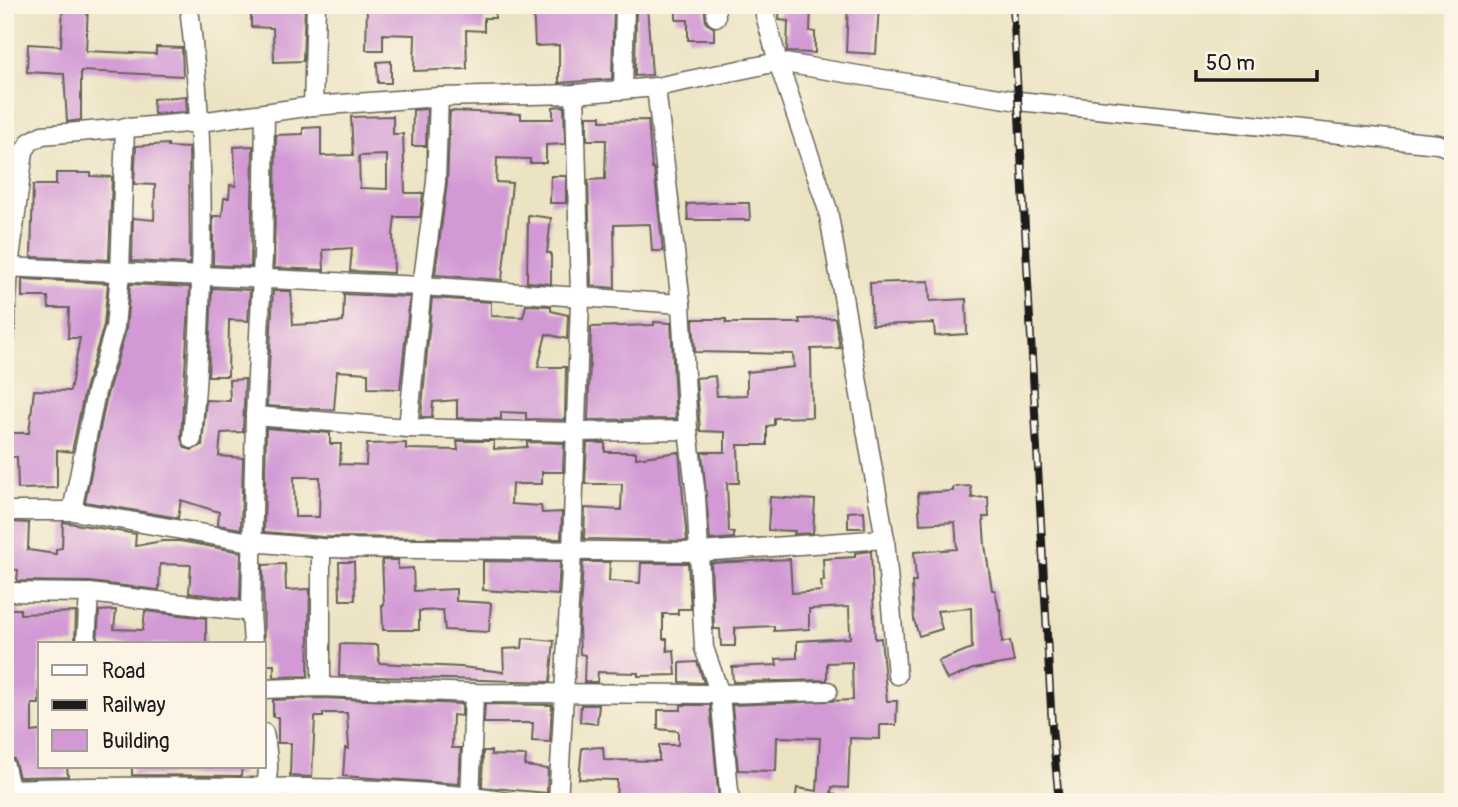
<svg xmlns="http://www.w3.org/2000/svg" width="1458" height="807" viewBox="0 0 1458 807" font-family="Pangolin,sans-serif">
<style>
.building{fill:#d299d5;fill-rule:evenodd}
.lines{fill:none;stroke-linecap:round;stroke-linejoin:round}
.minor-casing{stroke:#656256;stroke-width:21}
.minor{stroke:#fff;stroke-width:18}
.rail-casing{stroke:#1c1c1c;stroke-width:8}
.rail{stroke:#fcf5e5;stroke-width:5;stroke-dasharray:16;stroke-linecap:butt}
</style>
<rect width="100%" height="100%" fill="#fcf5e5"/>
<filter id="ink" filterUnits="userSpaceOnUse"><feTurbulence type="fractalNoise" baseFrequency=".0143" numOctaves="2"/><feDisplacementMap in="SourceGraphic" scale="14" xChannelSelector="R" yChannelSelector="G"/><feConvolveMatrix kernelMatrix="1 2 1 2 8 2 1 2 1" color-interpolation-filters="sRGB"/></filter>
<filter id="wash" filterUnits="userSpaceOnUse"><feTurbulence type="fractalNoise" baseFrequency=".00686" numOctaves="4" result="noise"/><feDisplacementMap in="SourceGraphic" scale="28" xChannelSelector="R" yChannelSelector="G"/><feGaussianBlur stdDeviation="1.57" result="paint"/><feColorMatrix in="noise" values="0 0 0 0 0 0 0 0 0 0 0 0 0 0 0 0 0 1.4 0 .05"/><feComposite in="paint" operator="in"/></filter>
<g filter="url(#wash)">
<rect width="100%" height="100%" fill="#ece3c3"/>
<g id="blocks">
<!-- building -->
<g class="building">
<path d="M63,5H88L86,51L156,54V47L182,48L183,76L81,71V120L67,122L64,74L27,72L28,44L61,46Z"/>
<path d="M251,5H305L303,61L274,62L273,28L251,27Z"/>
<path d="M367,5H496L495,18H484V31L466,30L467,69L414,71L415,35L383,34V50H366Z"/>
<path d="M533,5H614L612,79L559,83V45L535,46Z"/>
<path d="M676,5H704L706,23L714,28V40H688V20H676Z"/>
<path d="M780,5L811,6L810,31L815,32V53L787,52L788,21L779,20Z"/>
<path d="M848,5H879L876,54L846,52Z"/>
<path d="M647,6L652,75L635,76L636,7Z"/>
<path d="M391,61V83H378L377,62Z"/>
<path d="M186,96L187,112L154,114L153,99Z"/>
<path d="M564,106L565,144L546,145V163H530V159L497,158L496,182L512,183L502,280L435,275L447,183L450,111L521,114V119H553V107Z"/>
<path d="M427,109L426,146H412L413,110Z"/>
<path d="M393,116V134H403L405,193H423L420,217H395L393,235L394,273L350,271L352,248L323,250L324,270L274,268L276,135L303,134V128L321,127V156L353,155L351,117ZM387,155V189L360,188L359,156Z"/>
<path d="M587,116H601V121L648,120L652,169H654L663,251H652L650,224L614,225L615,288L591,286L588,180L605,179L606,140H587Z"/>
<path d="M168,144V147L189,148L190,264L132,261L133,218L154,220L155,185L134,184L136,146Z"/>
<path d="M253,146L251,267L213,265V216H222L224,198H229L230,185L236,186L234,147Z"/>
<path d="M56,173H91V176L112,177L109,260L31,257L33,185H56Z"/>
<path d="M551,176H566V203H550Z"/>
<path d="M711,203H749L750,220H688L687,204Z"/>
<path d="M528,215L551,218L547,253H551V284L527,282Z"/>
<path d="M22,279L108,283L104,325L85,389L72,452L57,450V488L18,489L17,457H6V433H29L34,390L70,391L80,338H68L69,308H49L48,297H22Z"/>
<path d="M929,281L930,301L966,299L967,334L935,336L934,323L872,325L870,283Z"/>
<path d="M130,284L190,287L181,438L185,448L192,450L202,445L206,400L230,401L229,380L245,379L243,432L221,433L219,456L243,458L241,529L218,525L219,512L181,500L178,518L85,502L107,395L126,330Z"/>
<path d="M212,288L250,290L248,321L229,320L228,376H208Z"/>
<path d="M273,291H291L293,325L343,322L344,294L410,297L400,389L368,388V373L337,371L334,410L267,406Z"/>
<path d="M432,298L491,302V316L523,317L526,305L551,306V311L568,315L567,339L546,334L538,367H566L565,420L526,419V413L501,412V419L457,418V400L433,402L432,417H421Z"/>
<path d="M835,318L840,348L811,349L812,417L774,418V425L767,426V445H738L739,483H727L729,532L734,533V538L710,540L702,452H725V432L700,431L696,378L715,376L717,396L747,395V372L794,367L793,354L695,352L693,319H726V323H800L799,319Z"/>
<path d="M654,322L671,323L676,419L588,420L591,327L654,325Z"/>
<path d="M266,428L330,433V444H341L340,464L366,465L367,444L406,443V449L458,450L457,441H494V449L527,447V442L564,443L563,472H542V484H512L511,504L541,506L542,513L562,512L561,539L322,537L264,532ZM294,477H320L319,517H295Z"/>
<path d="M587,443H605V452H636V458L679,452L687,541L584,539L585,508L621,510L622,484H585Z"/>
<path d="M971,486L972,498L988,497L989,517H983L985,545L992,590H995L999,610L1001,609L1002,643L1010,641L1014,662L973,669L947,680L938,661L972,648L971,608L937,611L942,629L919,636L914,620L912,582H916L914,552L957,549L955,522L920,524L918,493L953,491V487Z"/>
<path d="M770,497L815,500L813,533L794,534L795,531L768,530Z"/>
<path d="M864,511L865,528H848V512Z"/>
<path d="M11,522L29,523L28,550L56,554V549L62,548L63,522L136,534L135,546L162,541H180L241,552L240,599L189,593L191,565L160,564L159,590L90,582L17,581L18,570L5,569L6,557H9Z"/>
<path d="M871,551L875,639L881,638L887,701H897L896,725H880V739L850,738L848,788L832,787L831,793L835,794V802H795L797,788L817,791L820,738L777,737L776,771L738,770L732,705L853,700L852,662L827,663V680L733,682L732,667L777,665L776,659L797,658V641L850,638L849,607L809,609V629L774,631V626L735,628V646H721L720,629H714L711,563L790,559L792,593L822,591L821,581H824L823,559L855,557V553Z"/>
<path d="M382,560H398V569L413,568L414,591L456,589V601L491,603L489,632L445,630L443,610L419,611V630H383L382,605H384Z"/>
<path d="M483,561L560,562L558,595L483,590Z"/>
<path d="M339,562H354L355,600H340Z"/>
<path d="M583,562H610L609,581L640,583L641,563H688L691,609H678V614H663V639H667V651L674,650L676,675L638,676V673L598,672L597,682H584L585,655L580,654L579,629Z"/>
<path d="M285,564L286,590L310,589L308,676L274,677V665H264L263,565Z"/>
<path d="M5,609H20V614L76,612L75,644H40L39,704H32V732L40,731V767H67L68,776L19,777L14,759L5,755V752L13,751L12,724H8L9,675H5Z"/>
<path d="M116,610L114,629L143,630L145,611L206,618V644H97L99,611Z"/>
<path d="M523,638L554,641L550,682L339,676L340,644L378,645L379,663L461,667L504,672L503,649L522,648Z"/>
<path d="M697,662L704,683L680,682V663Z"/>
<path d="M321,698L462,704V716L453,715L452,748H461L459,784L343,776L345,748L349,749L347,713H323V717H315L312,777L290,776L291,743H278V717H273V700Z"/>
<path d="M485,704L552,705L550,742L532,741L533,723H484Z"/>
<path d="M581,705H599L597,724L580,722Z"/>
<path d="M681,705H710L719,802H616L617,780L579,779L582,748L603,747L604,760L659,761V745H678V731L658,729V710H681Z"/>
<path d="M483,751H491V755L526,756L525,766L548,769L547,793L482,787Z"/>
<path d="M132,767H242L241,776L132,775Z"/>
</g>
</g>
</g>
<g filter="url(#ink)">
<use href="#blocks" fill-opacity="0" stroke="#656256" stroke-width="2"/>
<g class="lines">
<!-- minor casing -->
<g class="minor-casing">
<g id="minor">
<path d="M715,5L716,17"/>
<path d="M766,5L765,15L778,62L828,210L885,539L897,675"/>
<path d="M190,16C207,156 204,299 192,439"/>
<path d="M656,87L778,62L1018,101L1438,144L1453,149"/>
<path d="M623,90L625,5"/>
<path d="M313,106L316,5"/>
<path d="M5,267L422,286L681,304"/>
<path d="M5,339L9,267L24,151L30,142L42,135L200,122L313,106L439,97L575,94L656,87L681,304L688,430L696,496L704,648L720,694L730,802"/>
<path d="M255,416L408,428L575,432L688,430"/>
<path d="M408,428L422,286L436,182L439,97"/>
<path d="M5,511H72L251,542L321,548L699,552L885,539"/>
<path d="M72,511L96,392L115,327L120,273L125,127"/>
<path d="M321,548V687"/>
<path d="M5,592L89,593L251,612L255,416L263,255L265,113"/>
<path d="M251,612L253,644"/>
<path d="M86,644L89,593"/>
<path d="M264,689L321,687L474,693L720,694L828,691"/>
<path d="M5,766L10,789L5,790"/>
<path d="M10,789C107,786 205,786 302,788C371,789 440,791 508,802"/>
<path d="M260,802C271,780 269,757 264,733"/>
<path d="M470,802L474,693"/>
<path d="M558,802L572,551L580,299L575,94"/>
</g>
</g>
<!-- minor -->
<use href="#minor" class="minor"/>
<!-- rail casing -->
<g class="rail-casing">
<path id="rail" d="M1013,5L1052,727L1059,802"/>
</g>
<!-- rail -->
<use href="#rail" class="rail"/>
</g>
</g>
<!-- margin -->
<rect width="1458" height="807" fill="none" stroke="#fcf5e5" stroke-width="28"/>
<!-- legend -->
<rect x="38" y="642" width="228" height="126" fill="#fcf5e5" stroke="#a29e95" stroke-width="2"/>
<rect x="52" y="665" width="35" height="10" fill="#ffffff" stroke="#a29e95" stroke-width="2"/>
<text x="102" y="678" font-size="21" fill="#1c1c1c">Road</text>
<rect x="52" y="700" width="35" height="10" fill="#1c1c1c" stroke="#a29e95" stroke-width="2"/>
<text x="102" y="712" font-size="21" fill="#1c1c1c">Railway</text>
<rect x="52" y="730" width="35" height="21" fill="#d299d5" stroke="#a29e95" stroke-width="2"/>
<text x="102" y="748" font-size="21" fill="#1c1c1c">Building</text>
<!-- scale -->
<path d="M1196 70v10h121v-10" fill="none" stroke="#1c1c1c" stroke-width="3.5"/>
<text x="1206" y="70" font-size="21" fill="#1c1c1c" stroke="#fcf5e5" stroke-width="5" paint-order="stroke">50 m</text>
</svg>
